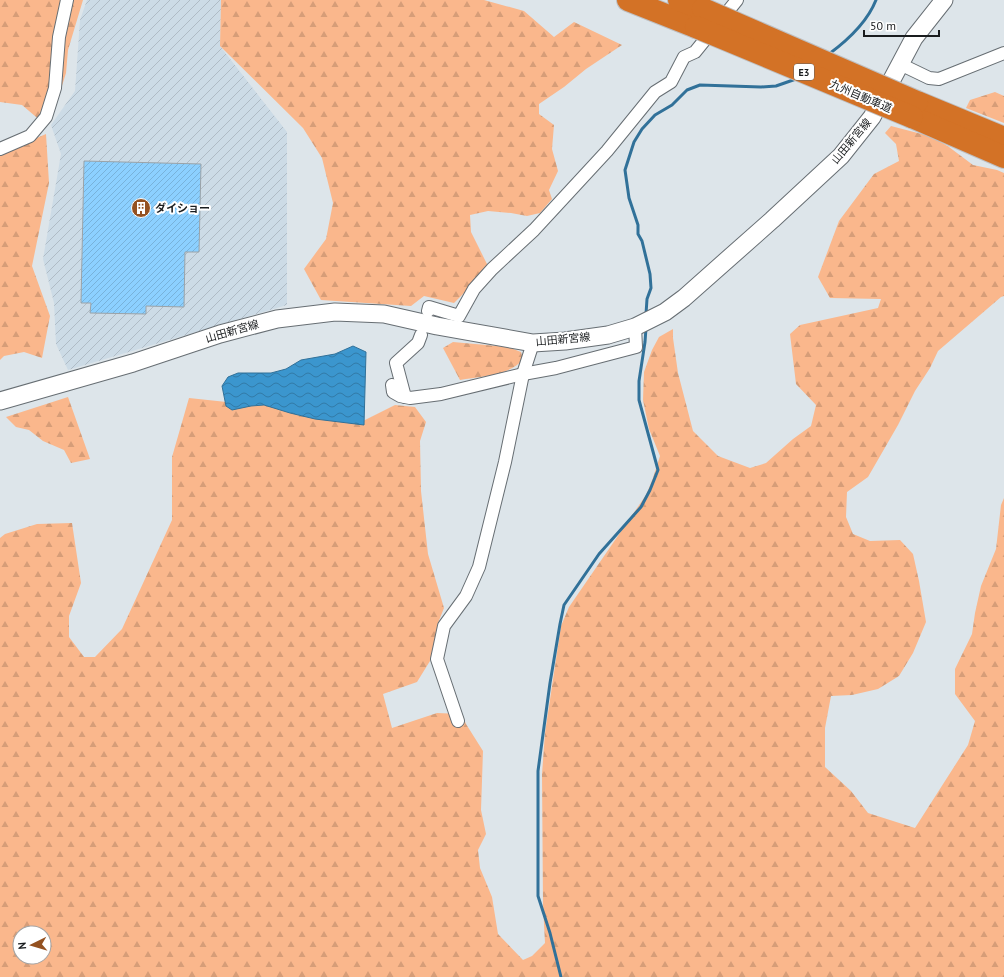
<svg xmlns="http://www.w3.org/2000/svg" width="1004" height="977" viewBox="0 0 1004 977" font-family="'PT Sans','Noto Sans JP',sans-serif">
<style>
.industrial{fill:url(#industrial-furrows)}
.forest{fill:url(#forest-firs);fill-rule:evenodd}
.water{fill:url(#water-waves);stroke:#317199}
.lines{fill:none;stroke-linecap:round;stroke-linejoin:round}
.stream{stroke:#317199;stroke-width:3}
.building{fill:url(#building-hatch);stroke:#9ba3a8}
.street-casing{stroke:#676e73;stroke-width:14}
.secondary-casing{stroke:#676e73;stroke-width:19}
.highway-casing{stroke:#bfbfc0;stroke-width:24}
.street{stroke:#fff;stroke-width:12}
.secondary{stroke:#fff;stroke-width:17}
.highway{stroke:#d37226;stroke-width:22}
.highway-bridge-casing{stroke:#bfbfc0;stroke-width:24;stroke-linecap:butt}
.highway-bridge{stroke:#d37226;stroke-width:22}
.labels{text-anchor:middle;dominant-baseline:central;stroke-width:4;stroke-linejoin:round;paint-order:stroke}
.shield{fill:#fff;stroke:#5e6062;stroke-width:1}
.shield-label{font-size:10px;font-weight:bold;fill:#191c1e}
.street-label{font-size:11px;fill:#191c1e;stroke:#fff}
.poi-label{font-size:11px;font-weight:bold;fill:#191c1e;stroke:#fff;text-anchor:start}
</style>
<defs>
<pattern id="industrial-furrows" width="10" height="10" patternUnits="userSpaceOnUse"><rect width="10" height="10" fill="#ccdbe6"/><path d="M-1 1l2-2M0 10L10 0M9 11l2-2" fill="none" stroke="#afbbc5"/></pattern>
<pattern id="forest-firs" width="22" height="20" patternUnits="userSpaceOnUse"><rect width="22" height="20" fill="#fab78c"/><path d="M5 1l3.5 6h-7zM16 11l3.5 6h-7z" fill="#d69d78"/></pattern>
<pattern id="water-waves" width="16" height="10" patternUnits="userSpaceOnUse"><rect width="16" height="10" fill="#3b96ce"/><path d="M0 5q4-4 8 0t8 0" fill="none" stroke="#317aa7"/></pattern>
<pattern id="building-hatch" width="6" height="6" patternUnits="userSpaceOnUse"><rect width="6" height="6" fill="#8cd0ff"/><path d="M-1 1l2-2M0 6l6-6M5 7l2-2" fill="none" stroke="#78b2da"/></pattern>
</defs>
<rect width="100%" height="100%" fill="#dde5ea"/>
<!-- industrial -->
<path class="industrial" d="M87,0H221L220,46L287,132V305L68,370L56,344L54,303L43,259L61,154L51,125L75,91L80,20Z"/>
<!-- forest -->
<g class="forest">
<path d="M0,0H83L68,50L66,73L55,108L42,122L22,105L0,102Z"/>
<path d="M221,0H484L524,11L554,37L574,22L622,45L586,69L564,87L539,104V114L554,125L552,149L558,171L549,190L552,199L540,213L527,216L511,213L488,211L470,215L471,232L489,268L454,303L424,296L411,306L321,300L304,269L326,239L333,203L322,158L303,128L220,46Z"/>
<path d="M995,92L1004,96V123L966,108L970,100Z"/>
<path d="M891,126L933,137L949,147L973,165L997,170L1004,173V296L1001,297L938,351L930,368L915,391L898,425L868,477L847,492L846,517L853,534L870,541L900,540L913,554L919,581L926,622L913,653L899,676L878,689L852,695L831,696L825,728V767L851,791L868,813L915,828L968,745L975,721L955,694V669L972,634L975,613L981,586L996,549L1001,505L1004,498V977H0V538L5,534L37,524L72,523L81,583L69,616V637L84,657H95L122,629L172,520V457L189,398L236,403L288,398L317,414L357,424L395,405L415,407L426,422L420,441L421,491L428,554L444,608L438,623L430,661L417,682L383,694L392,728L437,713L462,714L466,724L483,751L481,810L486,834L478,850L480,868L492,897L498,934L523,960L532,956L545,943L543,905L542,774L545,733L561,626L569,607L646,495L653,478L660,456L649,429L643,400L644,372L652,350L659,337L673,329V338L678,373L693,431L718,456L750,468L766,463L793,439L811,426L816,405L796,384L790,334L800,325L878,308L881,299L830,298L818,277L839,221L874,174L899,161L896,144L885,133ZM20,933H44V957H20Z"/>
<path d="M46,134L49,183L32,266L50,316L42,358L24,352L4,356L0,360V154Z"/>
<path d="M453,342L508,347L521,352L523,359C510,376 480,376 460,380L443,348Z"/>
<path d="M68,397L90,459L71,463L64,450L43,441L29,430L16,427L6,417Z"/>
</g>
<!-- water -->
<path class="water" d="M353,346L366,352L364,425L315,419L290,413L264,405L251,406L232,410L226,406L222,386L228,377L238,373H271L286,369L301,360L335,354Z"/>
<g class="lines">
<!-- stream -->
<g class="stream">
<path d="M829,54C848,40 867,23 876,0"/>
<path d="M646,314L647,299L651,288L650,274L642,241L638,234V225L629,198L625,170L634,142L642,129L655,115L672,105L687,90L700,85L761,87L776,86L796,79"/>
<path d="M561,977L550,933L538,896V771L550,683L560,624L564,605L599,554L641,507L650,490L658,470L639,400V381L645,342L646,328"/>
</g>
</g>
<!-- building -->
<path class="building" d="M84,161L201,164L199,252H185L184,307L146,306V314L90,313L91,303H81Z"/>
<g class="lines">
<!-- street casing -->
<g class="street-casing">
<g id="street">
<path d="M900,64L929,78L939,79L1004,53"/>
<path d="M0,149L30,136L46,117L55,88L59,37L67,0"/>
<path d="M428,311L429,307L459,316L474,289L492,269L534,230L607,151L655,92L671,82L684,57L695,52L737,0"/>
<path d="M392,385L393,392L400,396L410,398L441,394L523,374L556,368L636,347L635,327"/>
<path d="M405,397L396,363L418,343L421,335"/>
<path d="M458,721L437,659L444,626L466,596L479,567L505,462L523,374L533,343"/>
</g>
</g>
<!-- secondary casing -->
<g class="secondary-casing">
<path id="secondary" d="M0,401L133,363L220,334L277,319L335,312L384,314L437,326L533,343L565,341L608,335L635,327L665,312L684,298L772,220L841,156L872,117L914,38L944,0"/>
</g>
<!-- highway casing -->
<g class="highway-casing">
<g id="highway">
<path d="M628,0L696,27"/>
<path d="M679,0L703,9"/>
<path d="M917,102L1004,138"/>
<path d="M912,117L1004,157"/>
</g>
</g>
<!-- street -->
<use href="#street" class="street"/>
<!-- secondary -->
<use href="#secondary" class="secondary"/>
<!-- highway -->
<use href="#highway" class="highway"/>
<!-- highway-bridge casing -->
<g class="highway-bridge-casing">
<g id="highway-bridge">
<path d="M703,9L917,102"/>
<path d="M696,27L912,117"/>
</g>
</g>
<!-- highway-bridge -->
<use href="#highway-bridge" class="highway-bridge"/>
</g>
<!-- icons -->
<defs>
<g id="building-disc" transform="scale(1)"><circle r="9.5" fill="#945120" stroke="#fff"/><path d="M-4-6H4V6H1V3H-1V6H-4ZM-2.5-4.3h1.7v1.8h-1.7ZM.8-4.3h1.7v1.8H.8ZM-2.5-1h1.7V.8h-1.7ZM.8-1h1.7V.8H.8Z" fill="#fff"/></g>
</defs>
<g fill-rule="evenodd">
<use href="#building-disc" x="141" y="208"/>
</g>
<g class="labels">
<!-- shield labels -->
<rect class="shield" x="794" y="64" width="20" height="16" rx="3"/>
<g class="shield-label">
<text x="804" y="72">E3</text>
</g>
<!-- street labels -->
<g class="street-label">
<text transform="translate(861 96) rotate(23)">九州自動車道</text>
<text transform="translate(851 141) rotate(-50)">山田新宮線</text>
<text transform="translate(232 331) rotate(-16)">山田新宮線</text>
<text transform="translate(563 339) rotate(-5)">山田新宮線</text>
</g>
<!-- poi labels -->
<g class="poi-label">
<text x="155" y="208">ダイショー</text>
</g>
</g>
<!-- north arrow -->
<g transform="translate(32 945) rotate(265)"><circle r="19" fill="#ffffff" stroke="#a3a4a5"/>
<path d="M0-3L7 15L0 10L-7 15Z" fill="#945120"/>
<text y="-6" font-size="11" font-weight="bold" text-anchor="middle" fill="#191c1e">N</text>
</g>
<!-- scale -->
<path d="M864 30v6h75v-6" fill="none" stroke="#191c1e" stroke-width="2"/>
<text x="870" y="30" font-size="12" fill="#191c1e" stroke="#ffffff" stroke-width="3" paint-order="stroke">50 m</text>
</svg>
